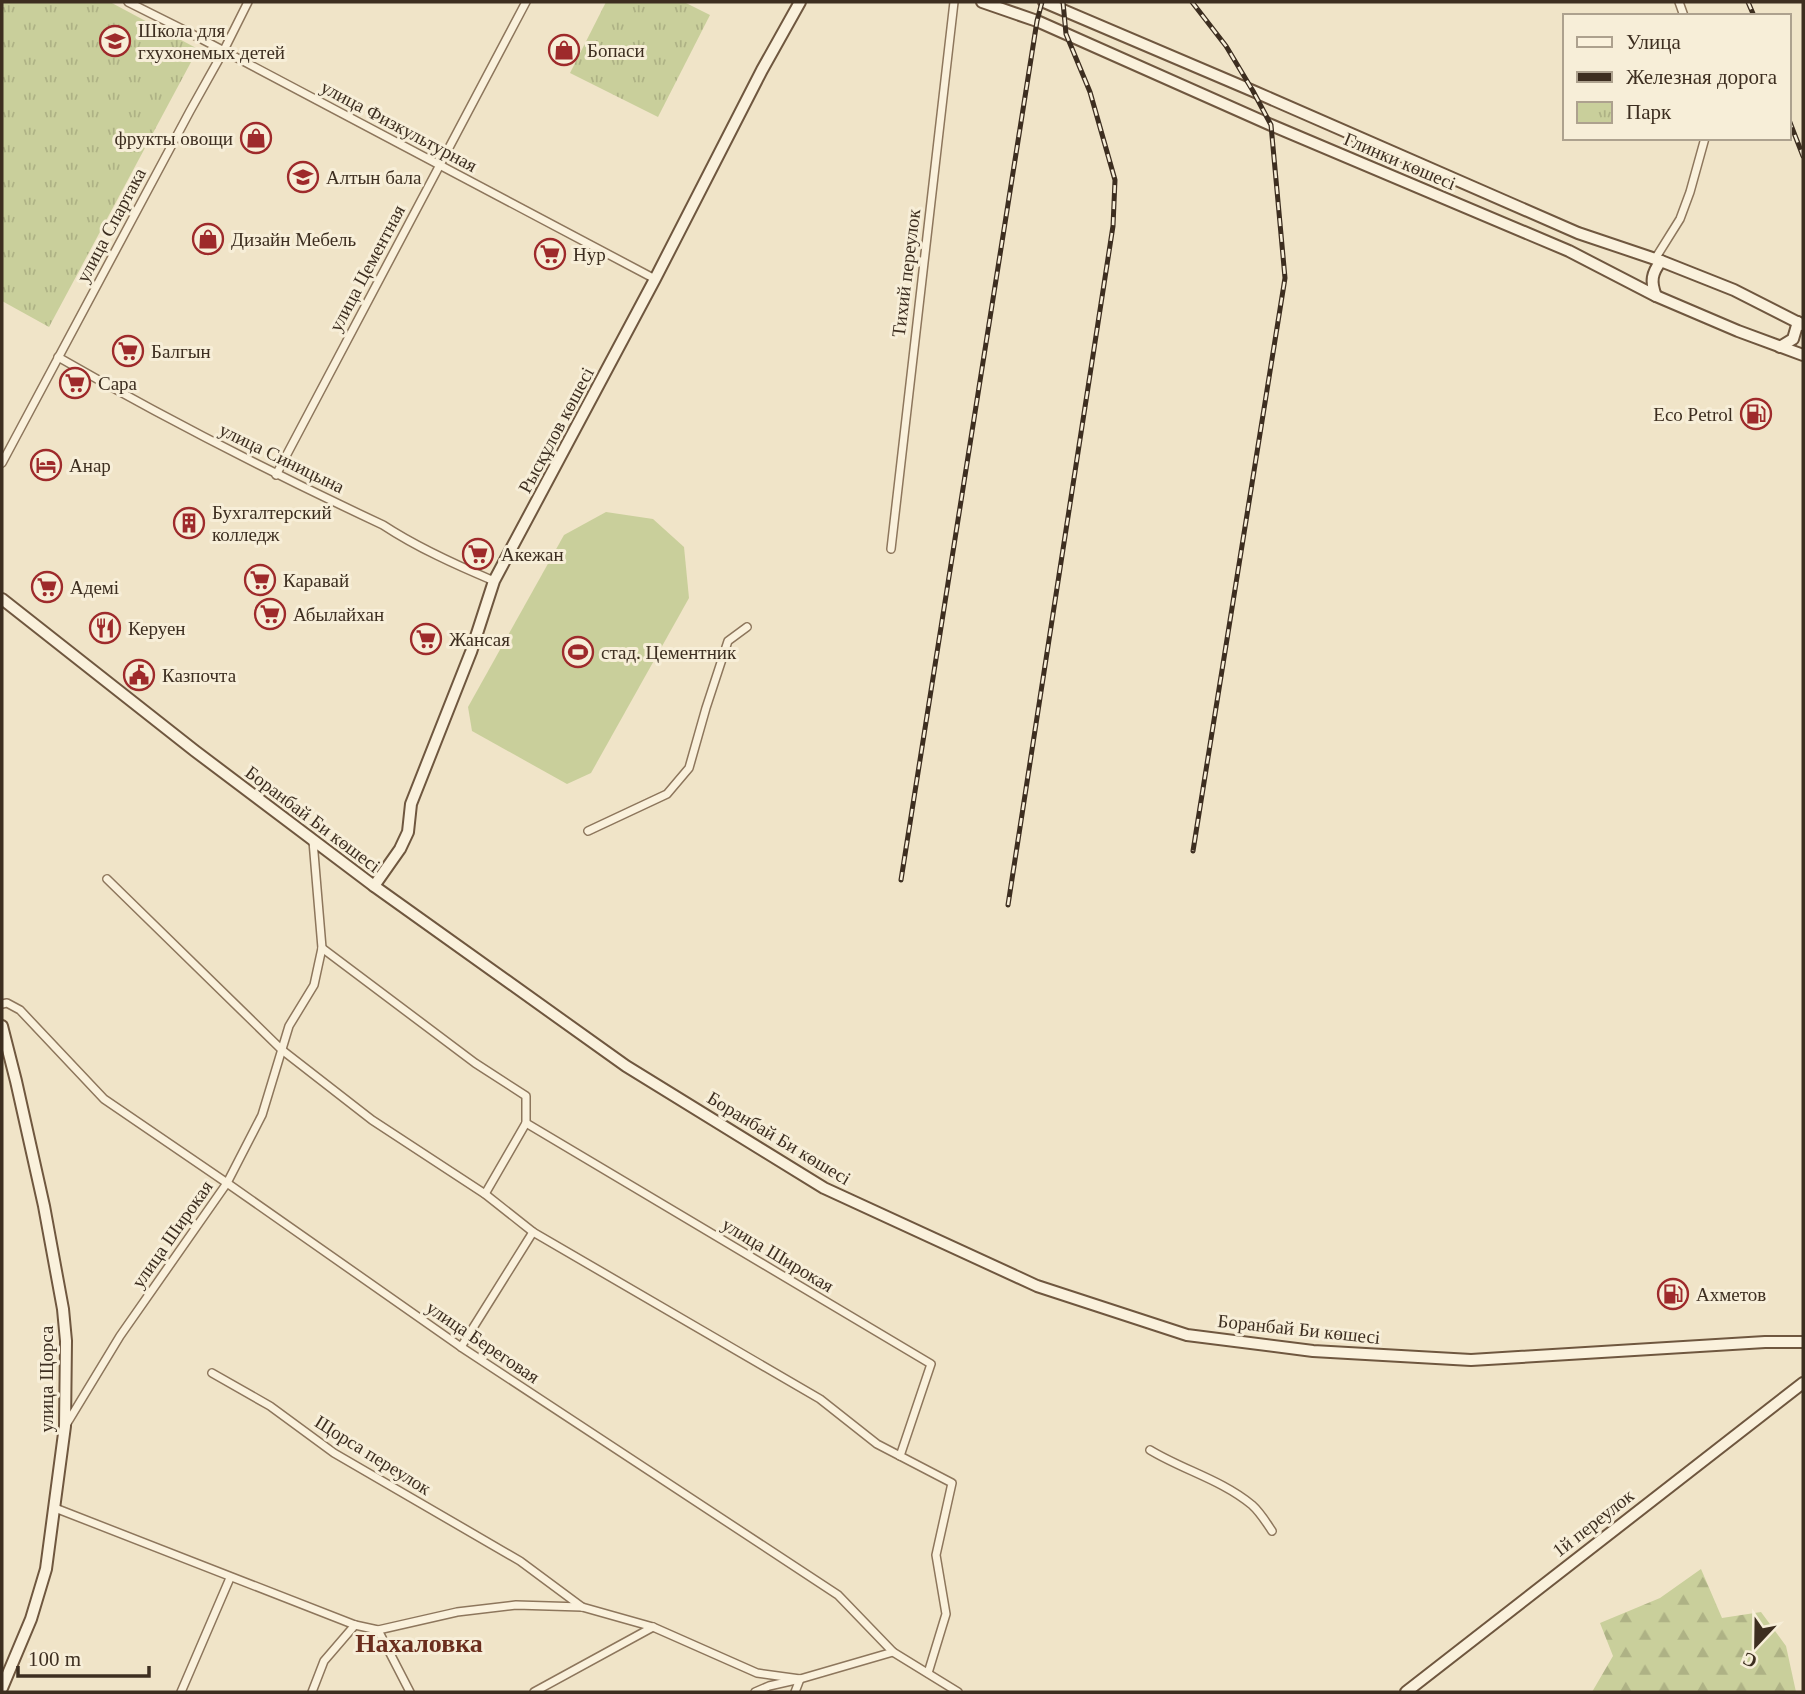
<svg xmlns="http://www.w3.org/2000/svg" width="1805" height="1694" viewBox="0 0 1805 1694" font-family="'Times New Roman',serif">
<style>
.forest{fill:url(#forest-firs)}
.park{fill:url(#park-tufts)}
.pitch{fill:#c9cf9b}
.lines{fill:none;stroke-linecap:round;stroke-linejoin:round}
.street-casing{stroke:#8d765c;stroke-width:10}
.secondary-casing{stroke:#6f573f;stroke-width:14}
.street{stroke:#faf1dc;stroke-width:7}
.secondary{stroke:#faf1dc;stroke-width:10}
.rail-casing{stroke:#3d2e20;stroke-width:5}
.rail{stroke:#f7eed8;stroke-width:2.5;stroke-dasharray:8;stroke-linecap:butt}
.labels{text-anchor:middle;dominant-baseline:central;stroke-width:6;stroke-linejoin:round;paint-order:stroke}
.poi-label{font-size:19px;fill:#3d2e20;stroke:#f7eed8;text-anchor:start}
.street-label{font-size:19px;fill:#3d2e20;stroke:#f7eed8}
.district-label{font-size:26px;font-weight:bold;fill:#6b2e1e;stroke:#f7eed8}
</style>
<defs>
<pattern id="forest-firs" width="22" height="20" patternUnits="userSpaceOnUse" patternTransform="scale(1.75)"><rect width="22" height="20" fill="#c9cf9b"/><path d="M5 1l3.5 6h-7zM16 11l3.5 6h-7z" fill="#aeb285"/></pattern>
<pattern id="park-tufts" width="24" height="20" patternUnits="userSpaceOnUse" patternTransform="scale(1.75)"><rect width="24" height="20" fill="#c9cf9b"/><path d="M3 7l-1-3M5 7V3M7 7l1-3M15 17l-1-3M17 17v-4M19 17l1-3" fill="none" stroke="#aeb285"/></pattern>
</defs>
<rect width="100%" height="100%" fill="#f0e4c8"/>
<!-- forest -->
<path class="forest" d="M1701,1569L1722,1618L1761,1612L1786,1646L1796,1692H1592L1613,1656L1600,1623L1660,1598Z"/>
<!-- park -->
<g class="park">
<path d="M2,2H110L198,49L49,327L2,301Z"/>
<path d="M606,2H684L710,15L658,117L570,73Z"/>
</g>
<!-- pitch -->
<path class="pitch" d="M606,512L653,519L684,547L689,598L591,773L567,784L472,731L468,707L564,535Z"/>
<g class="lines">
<!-- street casing -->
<g class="street-casing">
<g id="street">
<path d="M128,2L192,34L655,279"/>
<path d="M1679,2L1684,16"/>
<path d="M1655,259L1680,219L1690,192L1705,138"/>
<path d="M58,357C164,418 272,473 383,525C418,548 456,565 494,581"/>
<path d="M2,463L190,111L223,52L248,2"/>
<path d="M276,475L526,2"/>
<path d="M891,549L954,2"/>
<path d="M588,831L667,794L689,768L706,708L728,641L747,627"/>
<path d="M107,879L282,1050L372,1120L485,1194L533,1232L820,1399L877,1444L952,1483L936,1555L946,1614L928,1673"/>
<path d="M322,948L475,1063L526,1096V1123L485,1194"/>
<path d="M2,1004L7,1003L20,1010L104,1099L227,1183L461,1347L838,1595L893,1652L958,1692"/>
<path d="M526,1123L931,1364L900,1456"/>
<path d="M461,1347L533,1232"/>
<path d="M212,1373L270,1406L334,1453L520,1561L582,1607"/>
<path d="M66,1425L120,1336L227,1183L262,1115L289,1026L314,985L322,948L313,841"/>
<path d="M1150,1450C1183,1470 1222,1480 1252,1505C1260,1512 1266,1522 1272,1531"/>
<path d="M55,1508L355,1625L378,1630L410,1692"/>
<path d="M378,1630L457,1612L516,1605L582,1607L653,1627L757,1673L800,1679"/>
<path d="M181,1692L230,1578"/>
<path d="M312,1692L324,1661L355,1625"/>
<path d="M534,1692L653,1627"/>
<path d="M755,1692L769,1686L800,1679L893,1652"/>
<path d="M795,1692L800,1679"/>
</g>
</g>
<!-- secondary casing -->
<g class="secondary-casing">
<g id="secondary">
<path d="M982,2L1037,21L1271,125L1569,251L1656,296L1738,331L1803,355"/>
<path d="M1044,2L1253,91L1578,233L1661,261L1734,290L1803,325"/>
<path d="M1656,296C1650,281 1652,273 1661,261"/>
<path d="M1780,347L1793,339L1798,322"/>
<path d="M2,599L195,751L374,886L626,1066L824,1188L1037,1286L1187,1335L1313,1351L1471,1360L1765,1342H1803"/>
<path d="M374,886L400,849L408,832L411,804L471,652L494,581L655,279L762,70L800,2"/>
<path d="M2,1026L16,1081L44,1206L63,1309L66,1341L65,1426L46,1569L31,1619L2,1688"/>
<path d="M1406,1692L1803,1383"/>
</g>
</g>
<!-- street -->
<use href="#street" class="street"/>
<!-- secondary -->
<use href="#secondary" class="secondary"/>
<!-- rail casing -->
<g class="rail-casing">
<g id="rail">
<path d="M1192,2L1226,46L1253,91L1271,125L1285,278L1193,851"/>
<path d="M1748,2L1754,16"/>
<path d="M1789,120L1803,156"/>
<path d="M901,880L1037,21L1042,2"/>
<path d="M1008,905L1113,226L1115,180L1090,92L1066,34L1063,2"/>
</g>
</g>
<!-- rail -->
<use href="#rail" class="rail"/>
</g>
<!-- icons -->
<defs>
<g id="school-ring" transform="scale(1.575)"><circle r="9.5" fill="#f7eed8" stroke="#9e2a2b" stroke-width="1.5"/><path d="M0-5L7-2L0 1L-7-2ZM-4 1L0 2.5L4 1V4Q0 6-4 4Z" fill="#9e2a2b"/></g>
<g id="shop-ring" transform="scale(1.575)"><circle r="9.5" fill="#f7eed8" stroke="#9e2a2b" stroke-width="1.5"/><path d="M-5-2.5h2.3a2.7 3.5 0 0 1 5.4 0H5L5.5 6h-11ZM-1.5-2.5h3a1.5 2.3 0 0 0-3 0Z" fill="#9e2a2b"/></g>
<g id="supermarket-ring" transform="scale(1.575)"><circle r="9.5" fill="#f7eed8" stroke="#9e2a2b" stroke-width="1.5"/><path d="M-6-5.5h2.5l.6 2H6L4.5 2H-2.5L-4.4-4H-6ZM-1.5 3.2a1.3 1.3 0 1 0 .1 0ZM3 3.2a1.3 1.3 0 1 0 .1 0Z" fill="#9e2a2b"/></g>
<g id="fuel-ring" transform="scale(1.575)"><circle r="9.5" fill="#f7eed8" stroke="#9e2a2b" stroke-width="1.5"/><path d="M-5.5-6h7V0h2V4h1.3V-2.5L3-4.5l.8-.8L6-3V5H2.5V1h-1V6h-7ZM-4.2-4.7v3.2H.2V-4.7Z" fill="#9e2a2b"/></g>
<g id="hotel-ring" transform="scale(1.575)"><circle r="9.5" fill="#f7eed8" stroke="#9e2a2b" stroke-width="1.5"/><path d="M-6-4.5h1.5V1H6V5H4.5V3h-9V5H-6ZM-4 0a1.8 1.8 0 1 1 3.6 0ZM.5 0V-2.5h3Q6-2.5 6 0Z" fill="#9e2a2b"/></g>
<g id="building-ring" transform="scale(1.575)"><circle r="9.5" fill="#f7eed8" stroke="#9e2a2b" stroke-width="1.5"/><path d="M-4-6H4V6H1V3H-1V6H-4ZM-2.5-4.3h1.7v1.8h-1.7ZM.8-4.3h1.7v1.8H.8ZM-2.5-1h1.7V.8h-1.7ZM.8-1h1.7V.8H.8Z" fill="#9e2a2b"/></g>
<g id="restaurant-ring" transform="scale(1.575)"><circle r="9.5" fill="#f7eed8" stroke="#9e2a2b" stroke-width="1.5"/><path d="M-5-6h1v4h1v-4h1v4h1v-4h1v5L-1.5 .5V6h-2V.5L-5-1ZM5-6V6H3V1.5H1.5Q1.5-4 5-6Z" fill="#9e2a2b"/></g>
<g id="stadium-ring" transform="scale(1.575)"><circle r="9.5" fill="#f7eed8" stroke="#9e2a2b" stroke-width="1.5"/><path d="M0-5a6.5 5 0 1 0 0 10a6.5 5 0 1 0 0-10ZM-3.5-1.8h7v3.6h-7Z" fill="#9e2a2b"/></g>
<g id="civic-ring" transform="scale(1.575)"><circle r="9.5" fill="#f7eed8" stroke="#9e2a2b" stroke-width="1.5"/><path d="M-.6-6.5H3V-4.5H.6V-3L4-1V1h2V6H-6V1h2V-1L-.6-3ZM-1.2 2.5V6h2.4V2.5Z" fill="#9e2a2b"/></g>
</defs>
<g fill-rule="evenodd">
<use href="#school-ring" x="115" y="41"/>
<use href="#shop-ring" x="564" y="50"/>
<use href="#shop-ring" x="256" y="138"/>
<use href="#school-ring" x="303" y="177"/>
<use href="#shop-ring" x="208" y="239"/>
<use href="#supermarket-ring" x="550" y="254"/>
<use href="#supermarket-ring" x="128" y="351"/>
<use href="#supermarket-ring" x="75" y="383"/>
<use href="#fuel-ring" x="1756" y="414"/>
<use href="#hotel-ring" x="46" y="465"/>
<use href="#building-ring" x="189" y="523"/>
<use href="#supermarket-ring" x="478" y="554"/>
<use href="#supermarket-ring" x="260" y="580"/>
<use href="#supermarket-ring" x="47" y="587"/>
<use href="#supermarket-ring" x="270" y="614"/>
<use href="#restaurant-ring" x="105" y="628"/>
<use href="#supermarket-ring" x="426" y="639"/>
<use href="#stadium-ring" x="578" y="652"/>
<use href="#civic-ring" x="139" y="675"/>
<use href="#fuel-ring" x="1673" y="1294"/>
</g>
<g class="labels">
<!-- poi labels -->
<g class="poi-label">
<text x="138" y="30">Школа для<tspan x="138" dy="22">гхухонемых детей</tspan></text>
<text x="587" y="50">Бопаси</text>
<text x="233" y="138" text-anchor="end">фрукты овощи</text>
<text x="326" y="177">Алтын бала</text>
<text x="231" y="239">Дизайн Мебель</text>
<text x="573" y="254">Нур</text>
<text x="151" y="351">Балгын</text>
<text x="98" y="383">Сара</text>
<text x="1733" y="414" text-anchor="end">Eco Petrol</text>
<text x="69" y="465">Анар</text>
<text x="212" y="512">Бухгалтерский<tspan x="212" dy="22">колледж</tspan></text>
<text x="501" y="554">Акежан</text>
<text x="283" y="580">Каравай</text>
<text x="70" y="587">Адемi</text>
<text x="293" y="614">Абылайхан</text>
<text x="128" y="628">Керуен</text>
<text x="449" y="639">Жансая</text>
<text x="601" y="652">стад. Цементник</text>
<text x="162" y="675">Казпочта</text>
<text x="1696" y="1294">Ахметов</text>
</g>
<!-- street labels -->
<g class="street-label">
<text transform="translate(399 126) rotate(28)">улица Физкультурная</text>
<text transform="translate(1400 161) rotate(23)">Глинки көшесі</text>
<text transform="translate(111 225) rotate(-62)">улица Спартака</text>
<text transform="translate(367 268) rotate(-62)">улица Цементная</text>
<text transform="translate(906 273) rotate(-83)">Тихий переулок</text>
<text transform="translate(556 430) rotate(-62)">Рысқұлов көшесі</text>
<text transform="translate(282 458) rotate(26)">улица Синицына</text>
<text transform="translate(313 819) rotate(37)">Боранбай Би көшесі</text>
<text transform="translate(779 1138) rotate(31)">Боранбай Би көшесі</text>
<text transform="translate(172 1234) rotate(-55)">улица Широкая</text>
<text transform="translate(778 1255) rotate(31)">улица Широкая</text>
<text transform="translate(1299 1329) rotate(6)">Боранбай Би көшесі</text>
<text transform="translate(483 1342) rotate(34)">улица Береговая</text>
<text transform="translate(46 1379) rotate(-90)">улица Щорса</text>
<text transform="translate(373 1455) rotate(32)">Щорса переулок</text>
<text transform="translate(1593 1523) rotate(-38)">1й переулок</text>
</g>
<!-- district labels -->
<g class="district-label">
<text x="419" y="1643">Нахаловка</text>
</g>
</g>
<!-- border -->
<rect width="1805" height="1694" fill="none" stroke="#3d2e20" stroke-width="7"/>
<!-- legend -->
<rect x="1563" y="14" width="228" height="126" fill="#f7eed8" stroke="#ada18e" stroke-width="2"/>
<rect x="1577" y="37" width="35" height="10" fill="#faf1dc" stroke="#ada18e" stroke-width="2"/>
<text x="1626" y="49" font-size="21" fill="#3d2e20">Улица</text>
<rect x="1577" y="72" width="35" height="10" fill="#3d2e20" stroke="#ada18e" stroke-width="2"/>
<text x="1626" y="84" font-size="21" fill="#3d2e20">Железная дорога</text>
<rect x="1577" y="102" width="35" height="21" fill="url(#park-tufts)" stroke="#ada18e" stroke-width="2"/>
<text x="1626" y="119" font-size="21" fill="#3d2e20">Парк</text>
<!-- north arrow -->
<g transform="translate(1756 1645) rotate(202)" stroke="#f7eed8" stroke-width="5" paint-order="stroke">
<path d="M0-5L12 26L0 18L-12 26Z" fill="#3d2e20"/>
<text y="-10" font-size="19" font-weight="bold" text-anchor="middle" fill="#3d2e20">С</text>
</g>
<!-- scale -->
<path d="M18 1666v10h131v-10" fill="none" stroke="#3d2e20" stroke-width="3.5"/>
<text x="28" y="1666" font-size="21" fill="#3d2e20" stroke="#f7eed8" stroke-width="5" paint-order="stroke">100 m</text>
</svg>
